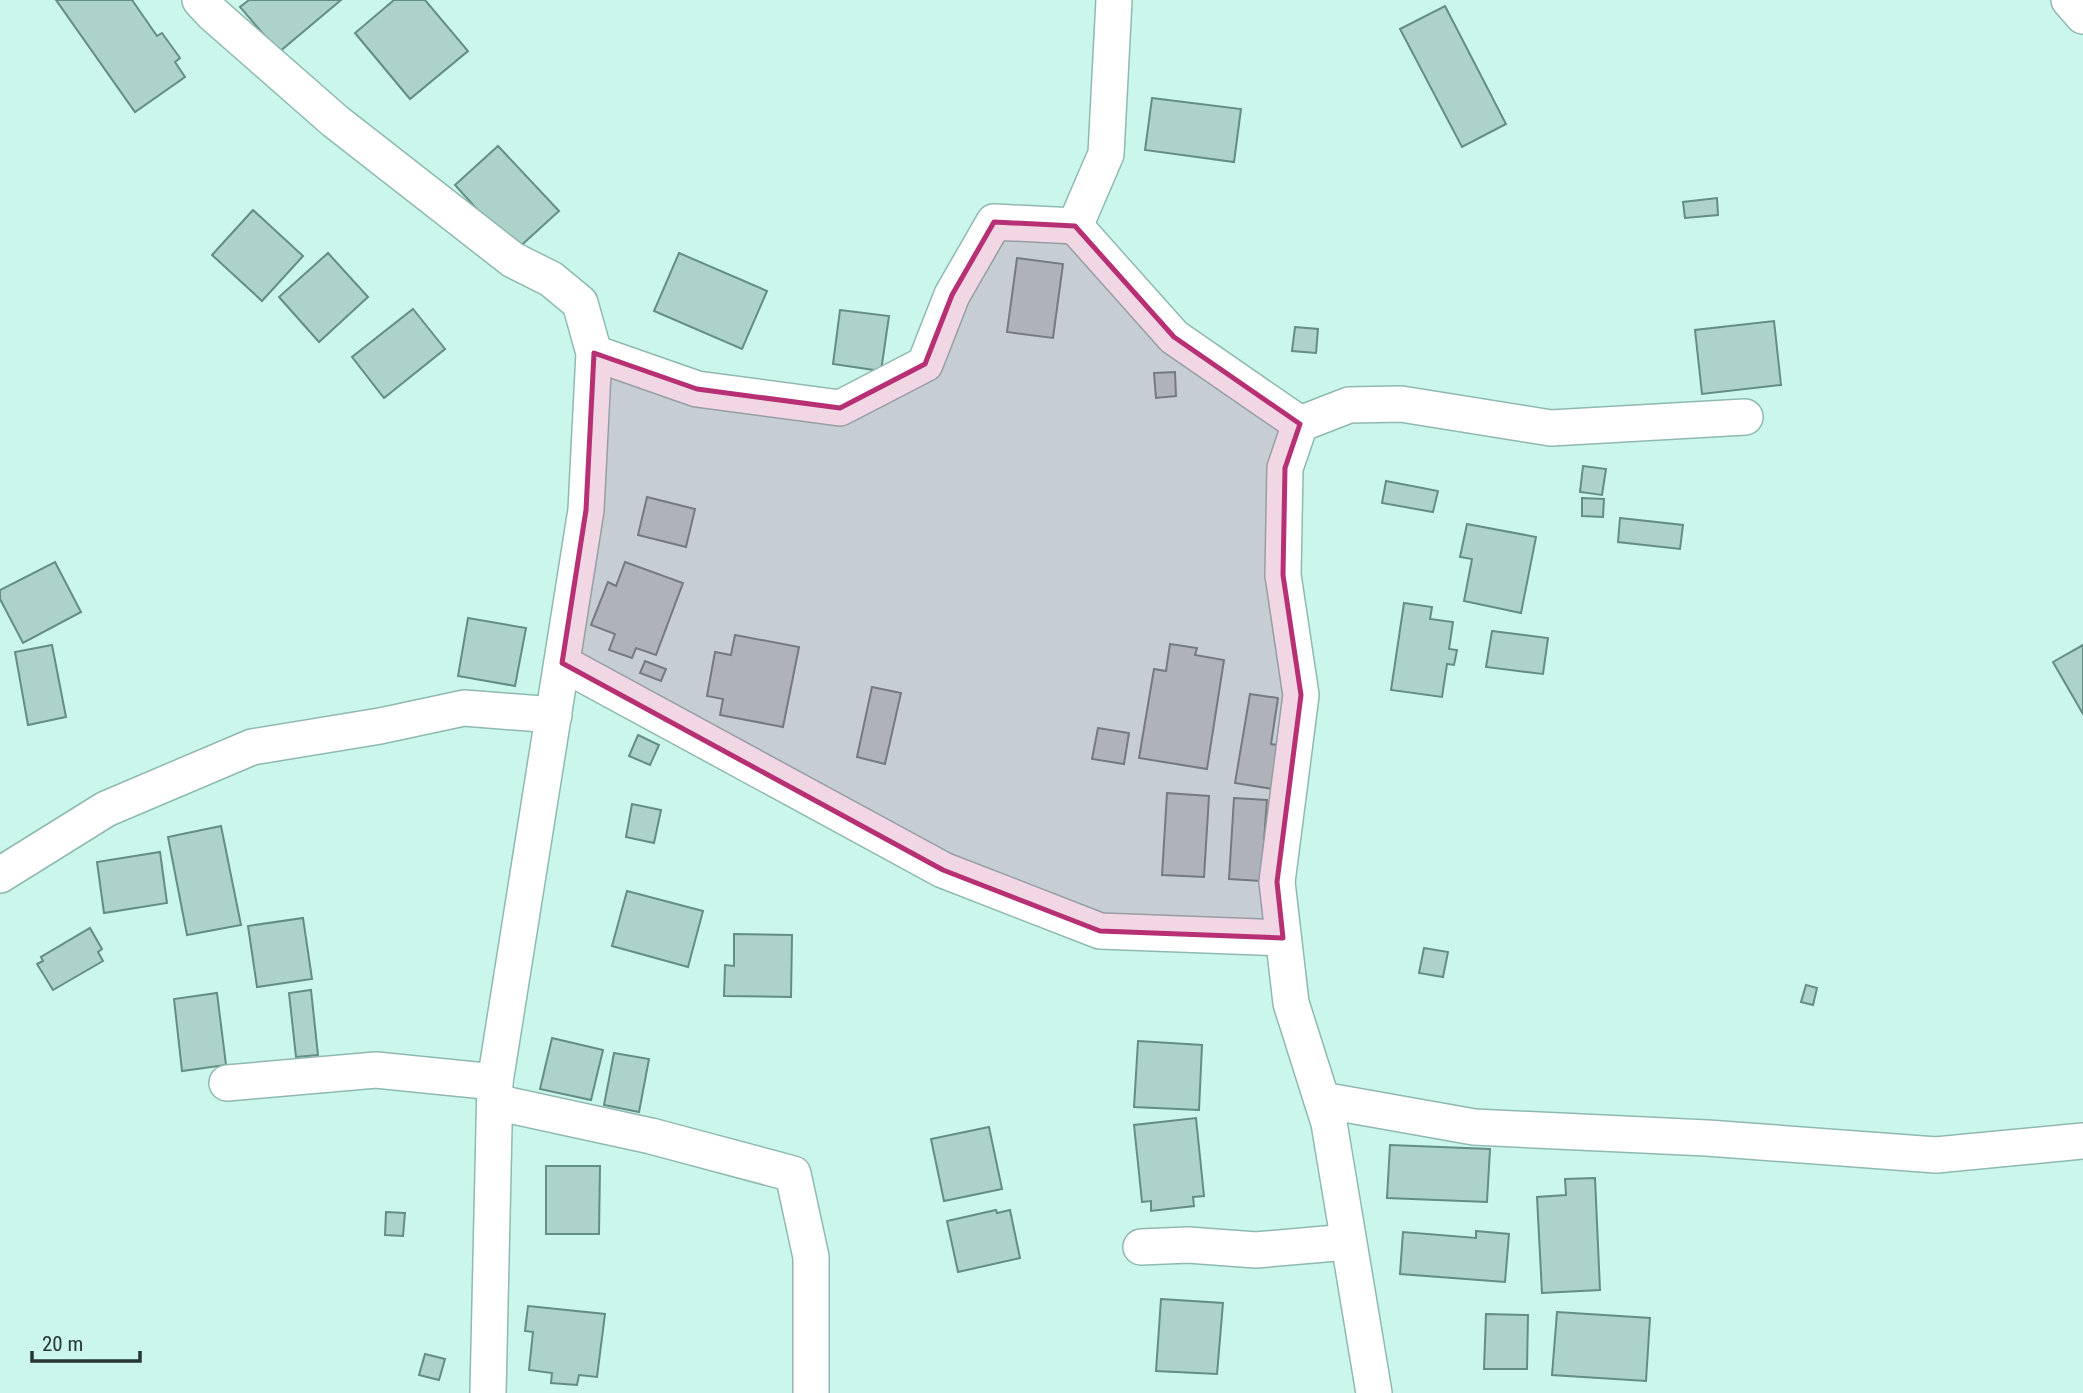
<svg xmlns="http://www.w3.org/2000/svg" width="2083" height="1393" viewBox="0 0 2083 1393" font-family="'Roboto Condensed',sans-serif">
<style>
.building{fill:#add2ca;stroke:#648d84;stroke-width:2}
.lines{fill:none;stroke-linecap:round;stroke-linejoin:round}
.street-casing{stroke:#8fb9b0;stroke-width:38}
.street{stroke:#fff;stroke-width:35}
.marked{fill:#b73073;fill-opacity:0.2;stroke:#b73073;stroke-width:5;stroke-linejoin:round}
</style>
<rect width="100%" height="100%" fill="#caf6ec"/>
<!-- building -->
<g class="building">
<path d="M56,0H132L157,36L162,33L180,58L175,62L185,77L135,112Z"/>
<path d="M249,0H341L279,52L240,7Z"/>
<path d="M394,0H425L468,51L410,99L355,33Z"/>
<path d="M1445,6L1506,124L1462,147L1400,29Z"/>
<path d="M1152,98L1241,109L1234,162L1145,150Z"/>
<path d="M498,146L559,211L515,251L455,185Z"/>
<path d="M1717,198L1718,215L1685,218L1683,202Z"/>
<path d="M253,210L303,256L262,301L212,255Z"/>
<path d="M328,253L368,297L319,342L279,297Z"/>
<path d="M679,253L767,291L742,349L654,311Z"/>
<path d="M1017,258L1063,264L1053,338L1007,332Z"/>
<path d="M413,309L445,349L384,398L352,357Z"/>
<path d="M840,310L889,316L881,371L833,364Z"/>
<path d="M1774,321L1781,385L1702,394L1695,330Z"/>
<path d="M1295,327L1318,329L1316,353L1292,351Z"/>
<path d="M1175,372L1176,396L1156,398L1154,373Z"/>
<path d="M1583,466L1606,469L1602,495L1580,492Z"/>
<path d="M1386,481L1438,491L1433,512L1382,503Z"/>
<path d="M647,497L695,509L686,547L638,535Z"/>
<path d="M1582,498L1604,499L1603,517L1582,516Z"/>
<path d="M1620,518L1683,525L1680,549L1618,542Z"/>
<path d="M1467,524L1536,537L1521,613L1464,601L1472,559L1460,557Z"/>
<path d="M55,562L81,612L23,643L0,599V590Z"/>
<path d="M625,562L683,583L656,655L636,648L632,658L609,650L615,634L591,625L608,582L616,586Z"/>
<path d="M1404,603L1432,607L1430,619L1453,622L1449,649L1457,650L1454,665L1447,664L1442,697L1391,690Z"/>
<path d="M468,618L526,628L515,686L458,676Z"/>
<path d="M1492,631L1548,638L1543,674L1486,667Z"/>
<path d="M735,635L799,647L783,727L720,715L723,699L707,696L715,652L731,655Z"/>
<path d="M1170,644L1197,648L1195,655L1224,660L1207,769L1139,758L1154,669L1166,671Z"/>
<path d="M52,645L66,717L28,725L15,652Z"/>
<path d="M2083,645V714L2053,662Z"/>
<path d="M645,661L666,669L661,681L640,673Z"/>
<path d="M872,687L901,693L885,764L857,757Z"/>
<path d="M1250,694L1278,698L1271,744L1286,746L1279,790L1235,783Z"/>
<path d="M1098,728L1129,733L1124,764L1092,759Z"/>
<path d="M638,735L659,745L650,765L629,756Z"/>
<path d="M1167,793L1209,796L1204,877L1162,875Z"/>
<path d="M1234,798L1267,800L1261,881L1229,879Z"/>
<path d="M632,804L661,810L654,843L626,837Z"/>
<path d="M221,826L241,925L187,935L168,837Z"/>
<path d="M160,852L167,903L104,913L97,862Z"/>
<path d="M627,891L703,911L688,967L612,946Z"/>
<path d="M303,918L312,979L257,987L248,926Z"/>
<path d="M90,928L102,949L98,952L103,961L53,990L37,964L43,961L41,957Z"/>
<path d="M734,934L792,935L791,997L724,996L725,965L734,966Z"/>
<path d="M1424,948L1448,952L1443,977L1419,973Z"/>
<path d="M1806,985L1817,988L1813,1005L1801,1002Z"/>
<path d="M311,990L318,1055L296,1057L289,993Z"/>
<path d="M217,993L226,1065L182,1071L174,999Z"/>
<path d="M552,1038L603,1050L591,1100L540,1089Z"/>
<path d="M1138,1041L1202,1045L1199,1110L1134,1107Z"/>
<path d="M614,1053L649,1059L639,1112L604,1105Z"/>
<path d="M1196,1118L1204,1196L1193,1197L1194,1206L1151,1211V1201L1142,1202L1134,1125Z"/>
<path d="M989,1127L1002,1189L944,1201L931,1139Z"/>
<path d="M1390,1145L1490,1149L1487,1202L1387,1198Z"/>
<path d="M546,1166H600L599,1234H546Z"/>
<path d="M1595,1178L1600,1290L1542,1293L1537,1197L1566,1195L1565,1179Z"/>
<path d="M996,1210L997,1213L1010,1210L1020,1258L958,1272L947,1221Z"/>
<path d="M386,1212L405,1213L403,1236L385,1235Z"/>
<path d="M1476,1231L1509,1234L1505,1282L1400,1274L1403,1232L1476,1238Z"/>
<path d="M1161,1299L1223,1303L1217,1374L1156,1371Z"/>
<path d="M528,1306L605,1314L597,1377L579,1375L577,1385L551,1383L552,1373L529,1370L533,1332L525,1331Z"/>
<path d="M1557,1312L1650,1318L1646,1381L1552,1375Z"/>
<path d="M1486,1314L1528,1315L1527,1369H1484Z"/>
<path d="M425,1354L445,1359L439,1380L419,1375Z"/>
</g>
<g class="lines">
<!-- street casing -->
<g class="street-casing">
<g id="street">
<path d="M200,0L213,14L335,121L513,260L551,279L580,303L594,353L586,510L495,1082L488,1393"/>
<path d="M2069,0L2083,16"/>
<path d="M1075,226L1174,337L1300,424"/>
<path d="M594,353L697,389L840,408L925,364L952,295L994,222L1075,226L1106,154L1114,0"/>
<path d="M562,663L943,870L1100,931L1283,938"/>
<path d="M0,875L106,809L252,747L380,726L464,708L554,715"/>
<path d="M227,1083L376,1070L495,1082"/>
<path d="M1322,1100L1474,1127L1707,1138L1936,1155L2083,1141"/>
<path d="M495,1102L651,1136L793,1174L811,1257V1393"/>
<path d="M1141,1247L1188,1245L1256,1250L1348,1242"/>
<path d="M1374,1393L1329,1123L1291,1003L1277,882L1301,695L1283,575L1285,468L1300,424L1349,405L1401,404L1551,428L1745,417"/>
</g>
</g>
<!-- street -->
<use href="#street" class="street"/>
</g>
<!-- marked area -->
<path class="marked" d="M994,222L1075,226L1174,337L1300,424L1285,468L1283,575L1301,695L1277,882L1283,938L1100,931L943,870L562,663L586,510L594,353L697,389L840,408L925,364L952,295Z"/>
<!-- scale -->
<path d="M32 1351v10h108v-10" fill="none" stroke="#263734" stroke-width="3.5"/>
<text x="42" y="1351" font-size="21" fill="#263734" stroke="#caf6ec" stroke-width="5" paint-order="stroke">20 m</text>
</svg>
